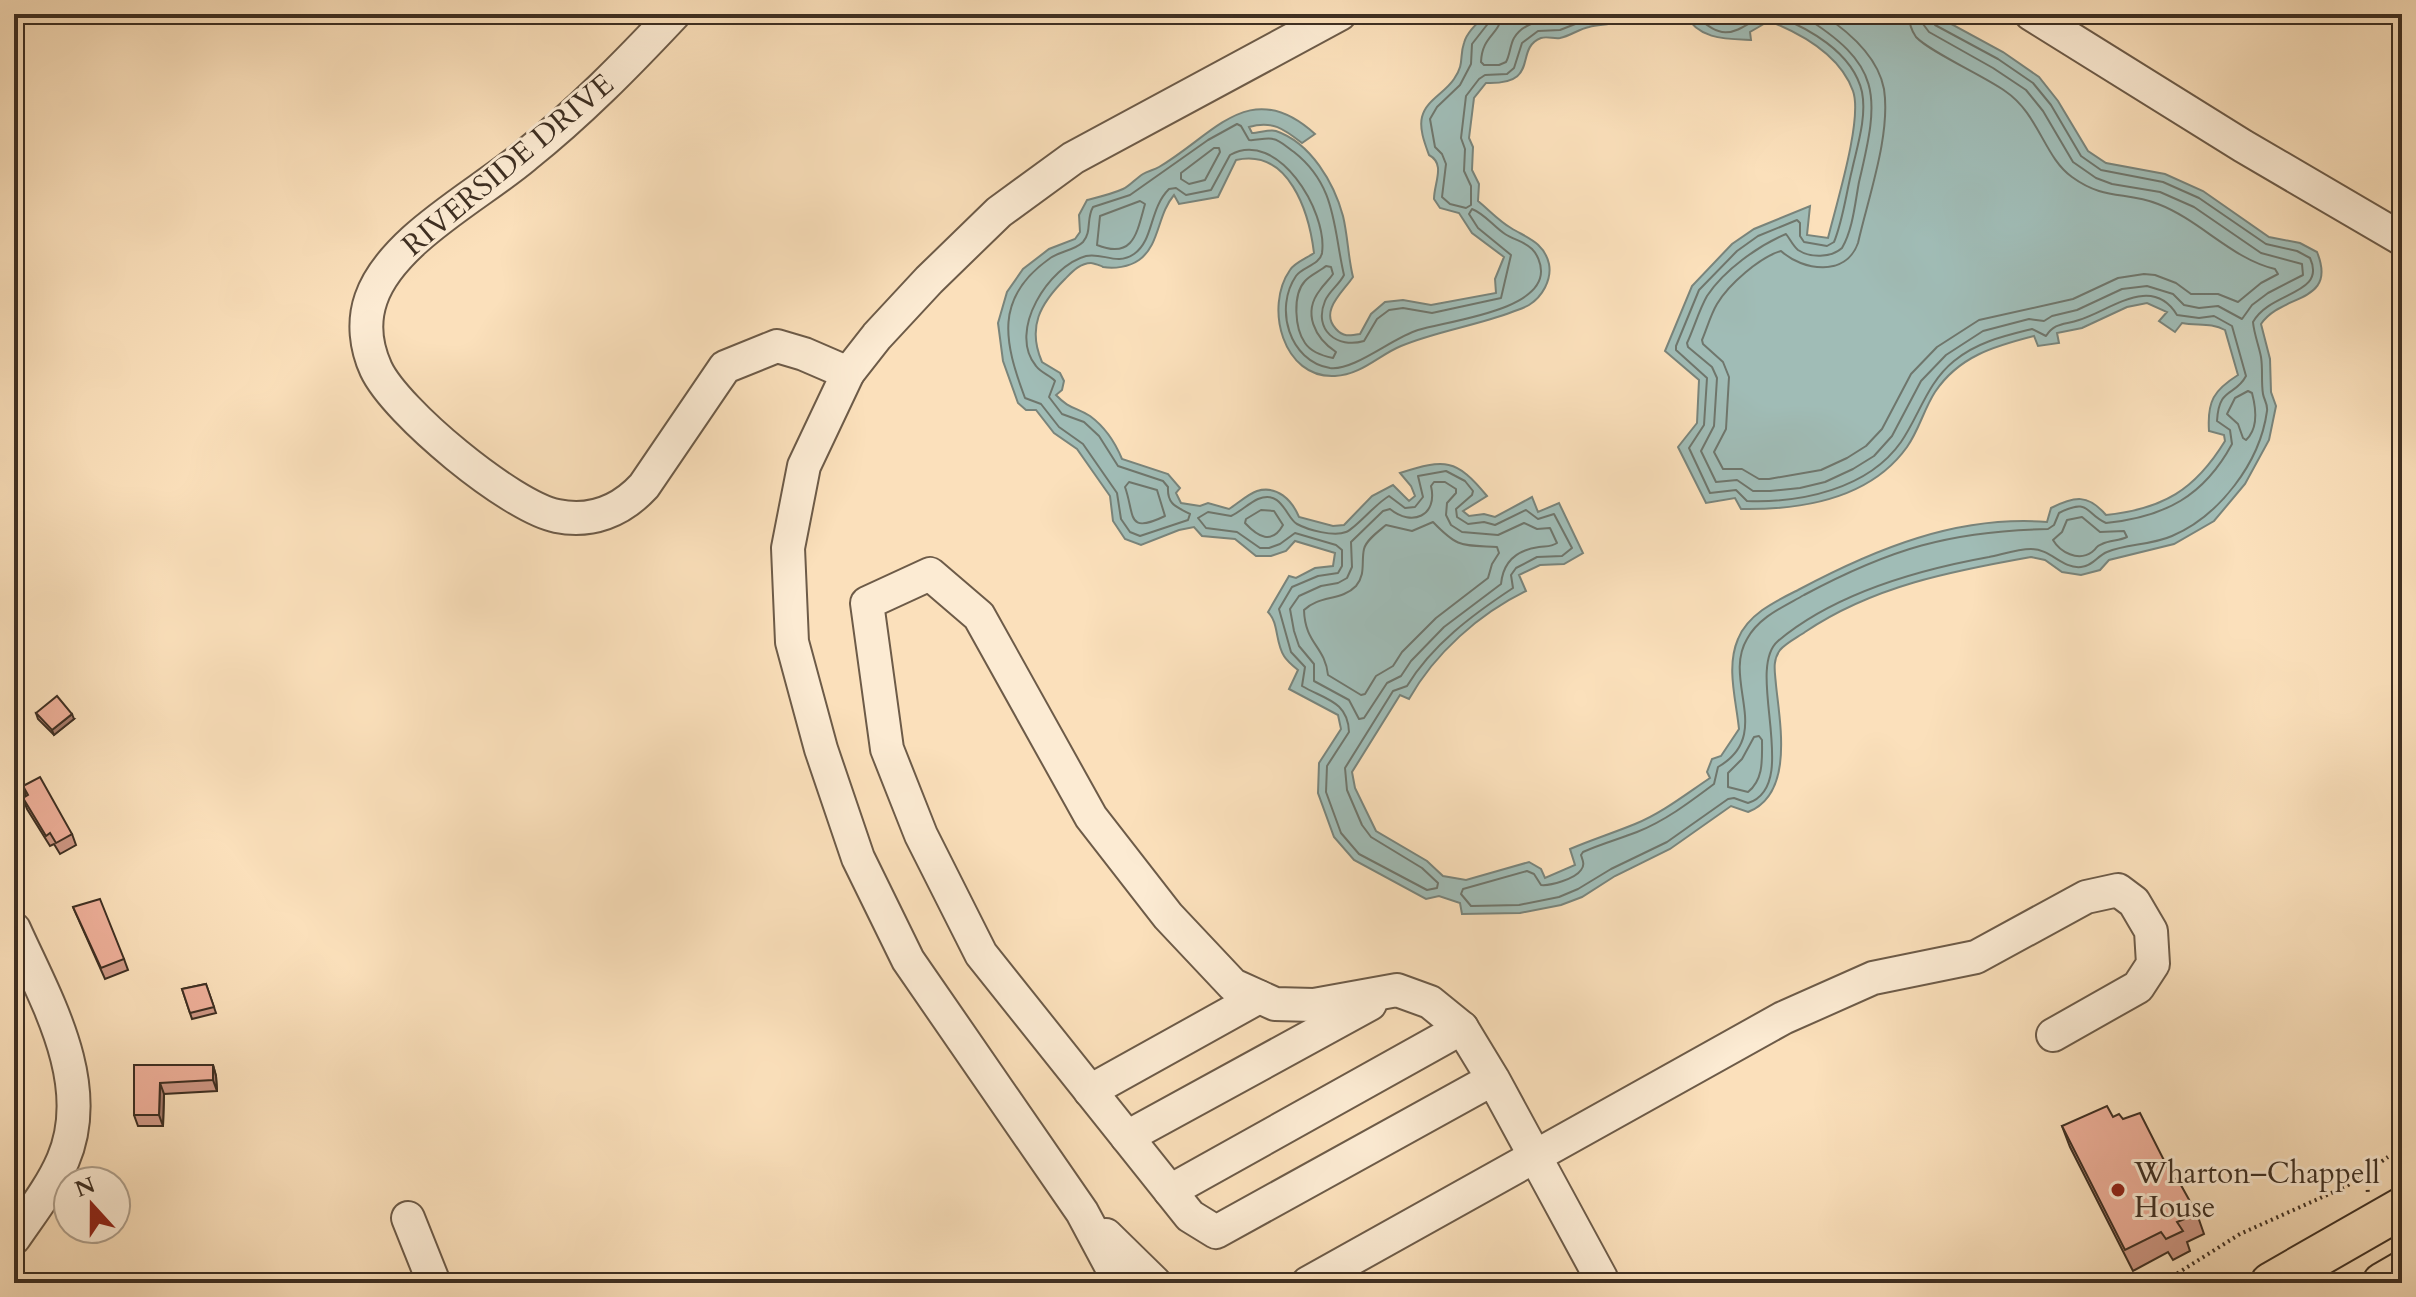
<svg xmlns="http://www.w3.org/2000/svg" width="2416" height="1297" viewBox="0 0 2416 1297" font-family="Cardo,serif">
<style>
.water{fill:#a0bcb6;stroke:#79847b;stroke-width:2}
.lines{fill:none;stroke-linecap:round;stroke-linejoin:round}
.shore{stroke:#6f766c;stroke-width:2}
.minor-casing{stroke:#6d5b48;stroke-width:36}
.major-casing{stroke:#3e2f22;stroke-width:44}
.path{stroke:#3e2f22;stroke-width:4;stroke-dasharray:2 4;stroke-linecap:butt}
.minor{stroke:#fcebd3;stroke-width:32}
.major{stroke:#fbe0bb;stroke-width:40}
.wall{fill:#ce9784;stroke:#3e2f22;stroke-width:2}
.shaded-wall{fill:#a77b6c;stroke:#3e2f22;stroke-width:2}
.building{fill:#efb09a;stroke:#3e2f22;stroke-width:2}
.poi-dot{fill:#8f2418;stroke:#fcebd3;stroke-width:3}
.labels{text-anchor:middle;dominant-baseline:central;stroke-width:6;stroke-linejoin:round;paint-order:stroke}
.street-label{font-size:30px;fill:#3e2f22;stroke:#fcebd3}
.poi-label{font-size:30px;fill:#3e2f22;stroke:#fcebd3;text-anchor:start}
</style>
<rect width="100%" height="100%" fill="#fbe0bb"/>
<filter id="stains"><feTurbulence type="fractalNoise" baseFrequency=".0025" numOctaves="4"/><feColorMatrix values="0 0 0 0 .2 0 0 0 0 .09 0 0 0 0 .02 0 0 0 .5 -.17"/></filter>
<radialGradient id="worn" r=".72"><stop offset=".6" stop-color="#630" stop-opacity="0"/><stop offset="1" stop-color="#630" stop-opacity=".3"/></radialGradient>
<!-- water -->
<path class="water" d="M1488,14H1629C1617,27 1604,23 1589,27C1579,29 1570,36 1560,38C1554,39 1547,36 1541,38C1513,49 1542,85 1486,83L1474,98L1469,138L1473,147L1472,170L1479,184L1478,201C1489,210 1499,221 1511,228C1527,238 1544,242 1549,264C1552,280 1542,297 1529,305C1524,308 1517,310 1512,312C1475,326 1437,331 1401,346C1379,355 1361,375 1335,376C1283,379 1264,307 1290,270C1294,263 1307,258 1314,253C1309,212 1289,148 1236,160L1218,197L1179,204L1174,195C1157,215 1160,245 1139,260C1129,267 1114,269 1103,267C1102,266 1093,263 1091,263C1080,263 1072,272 1065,279C1040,304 1027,327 1042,362L1060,373L1064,381L1062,390L1056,395C1069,409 1076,407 1090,416C1105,427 1115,442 1122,459L1168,474L1180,488L1176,493L1181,503L1200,506L1208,503L1229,509C1237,504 1248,494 1257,491C1277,485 1292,500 1299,517L1333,526L1344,525L1372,496L1393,485L1409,501L1415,496L1411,486L1400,473C1445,459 1456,458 1487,496L1463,511L1469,516L1484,514L1495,517L1532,497L1538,512L1559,503L1583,553L1564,564L1540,565L1519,575L1526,591C1479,614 1435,653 1409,699L1400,695L1352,772L1355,788L1376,831L1427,861L1443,876L1466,880L1529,862L1541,869L1545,878L1575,865L1570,849C1591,840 1613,833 1635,824C1662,813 1686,794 1710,778L1707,772L1712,759L1721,756L1739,729C1736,699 1726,667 1738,639C1748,614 1776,601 1798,590C1875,549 1957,515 2047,522L2051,508C2075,496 2088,494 2106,515C2163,509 2195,490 2225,441L2224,435L2209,431C2207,401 2214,390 2238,375L2225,330C2211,322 2197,326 2182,323L2175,332L2159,321L2167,312L2147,303L2127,307L2082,328L2057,333L2059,343L2038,346L2034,336C1995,346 1959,356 1935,392C1924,409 1919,430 1907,447C1870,499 1800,510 1741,509L1735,498L1706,503L1678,447L1697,423L1699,380L1665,351L1692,286L1732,244L1754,229L1810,206L1807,235L1828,238C1836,205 1863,119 1853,91C1840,55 1802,34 1769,21L1750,32L1751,40C1726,39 1699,40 1685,14H1933L2003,52L2039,77L2058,101L2088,151L2106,163L2165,174L2203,191L2269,237L2300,243L2317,252C2338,304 2282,293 2261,324L2270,359L2271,392L2276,406L2269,440L2245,484L2214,521L2174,544L2109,560L2100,570L2081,575L2062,572L2045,560L2031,557C1952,571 1873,586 1805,632C1798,637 1786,643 1780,650C1772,661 1775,672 1776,685C1780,724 1794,794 1748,812L1731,806L1670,849L1615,876L1582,897L1561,905L1520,913L1462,914L1460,903L1439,896L1426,899L1354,860L1334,837L1318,793L1319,763L1341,729L1338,715L1289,689L1298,670C1293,666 1287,661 1284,656C1275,642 1279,623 1268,612L1289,576L1296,578L1315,568L1333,566L1335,553L1295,541L1286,551L1271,556H1256L1235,539L1202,536L1194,527L1179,530L1141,545L1125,539L1113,521L1110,496L1077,449L1054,433L1036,410H1026L1018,403L1003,361L998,323L1007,292L1023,269L1049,249L1075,239L1080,232L1079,215L1087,200C1099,197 1112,194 1123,189C1130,186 1135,179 1143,174C1148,171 1154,170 1159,167C1214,135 1250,75 1315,134L1302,143C1284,129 1272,120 1249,127L1252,133C1259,133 1270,129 1276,131C1311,143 1334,183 1343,216C1348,237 1348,257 1353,277C1343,292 1319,311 1336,329C1343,337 1349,336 1360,334L1371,314L1385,302L1403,300L1431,305L1496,293L1495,279L1504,257L1472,233L1459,213L1440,208L1434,199C1434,183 1446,164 1429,155C1425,144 1419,129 1422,117C1426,100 1445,93 1454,79C1465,63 1459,57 1464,43C1467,31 1479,21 1488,14Z"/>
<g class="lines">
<!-- shore -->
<g class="shore">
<path d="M1492,14L1490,21L1472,44L1471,64L1460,85L1437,107L1430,119L1435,147L1442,154L1446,164L1442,197L1450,204L1466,208L1471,205V186L1464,171L1465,149L1461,138L1466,96L1479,79L1485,75L1507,74L1514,68L1522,43L1538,31L1560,30L1588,19L1617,14"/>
<path d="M1502,14C1500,35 1482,35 1481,62L1484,65H1499L1506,62C1510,55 1510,45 1514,38C1527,17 1553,22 1572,14"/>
<path d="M1694,14C1726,45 1734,31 1766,14"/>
<path d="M1772,14C1807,27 1853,52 1862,92C1867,117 1857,147 1852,170C1846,194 1843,220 1834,242L1827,246L1804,242L1800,236V223L1797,220L1758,236L1737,251L1699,290L1676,346V350L1707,378L1704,425L1689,448L1710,493L1736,490L1747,501C1801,503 1868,489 1901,442C1920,414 1927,383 1954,361C1977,342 2004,336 2032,329L2046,336C2055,322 2065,325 2079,320C2111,310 2152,274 2177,315L2199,318L2214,316L2232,326L2246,376C2235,397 2219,386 2217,421L2230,430L2232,444C2204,496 2165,517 2106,523C2085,514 2090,497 2059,513L2054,525L2048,529C1950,531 1890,549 1804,595C1783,607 1759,617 1747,639C1722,681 1774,735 1718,767L1714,784C1690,802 1665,821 1637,832C1619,839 1601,844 1583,852L1581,855C1583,861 1585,865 1581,870C1575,879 1550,886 1541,885L1534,874L1527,871L1463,889L1461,894L1471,906L1519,905L1559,897L1578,889L1611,869L1667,842L1728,799L1734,798L1748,803C1802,786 1744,670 1778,641C1835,593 1917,570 1989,557C2003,554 2018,549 2031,549C2051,549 2062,569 2081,567C2093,566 2097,556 2107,552C2126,544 2152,545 2172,536C2219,516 2260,463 2267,411C2268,404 2264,400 2263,394C2261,382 2263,369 2261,357C2259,346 2254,334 2253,322C2270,291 2327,295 2310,258L2297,251L2266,244L2199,198L2163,182L2101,170L2081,156L2051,105L2033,83L1998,59L1935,25L1931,14"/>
<path d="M1800,14C1883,65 1880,94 1859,182C1855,203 1853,229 1842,248C1831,258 1810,258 1798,250C1793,246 1790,239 1786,234C1758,246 1724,270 1707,296C1699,310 1694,328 1687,343L1688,347L1712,367L1717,378L1714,426L1701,451L1716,482L1737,480L1753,491H1770L1800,488L1825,482L1853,469L1874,456L1892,436L1921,381L1946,355L1983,331L2029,319L2044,321L2052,316L2077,310L2122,289L2147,286L2173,294L2184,305L2199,308L2218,306L2242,319L2252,305L2268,293L2303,275L2302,264L2261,253L2194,207L2160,192L2112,184L2096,178L2073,162L2043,111L2026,90L1993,68L1929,32L1923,24L1921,14"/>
<path d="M1822,14C1848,31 1878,57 1884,89C1891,135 1868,198 1858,243C1846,277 1803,271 1781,251C1760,257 1729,284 1717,304C1711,314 1707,328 1702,340L1703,344L1723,362L1729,377L1726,429L1714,452L1723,469H1742L1759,479H1769L1821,470L1847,458L1866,446L1882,429L1911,374L1937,347L1979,320L2073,299L2118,278L2144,274L2155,275L2176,283L2191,294H2218L2238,302L2261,283L2278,274L2275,269C2232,259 2200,220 2158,204C2125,191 2105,201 2072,177C2044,157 2039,114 2005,91C1984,76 1930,52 1916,37C1911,30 1909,23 1909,14"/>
<path d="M1237,124L1241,126L1249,140C1256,141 1266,137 1273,139C1280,140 1288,148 1294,152C1337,186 1333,228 1344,275C1339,285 1329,291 1325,301C1313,330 1337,349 1364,341L1377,319L1389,310L1403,308L1432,313L1501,298L1511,255L1478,228L1469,214L1472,209C1485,214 1494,227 1505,234C1514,240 1524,241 1532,249C1537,254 1541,263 1541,271C1542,311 1447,321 1418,330C1392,338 1354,371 1330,368C1289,361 1274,308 1296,276C1302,267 1320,265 1322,253C1328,211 1277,128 1230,155L1211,190L1186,195L1176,188L1169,189C1149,209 1154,240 1134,254C1117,266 1102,252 1086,256C1049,266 1007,331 1036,366C1041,373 1050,375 1055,381L1049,397L1062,414L1084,422L1099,436L1118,466L1163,481L1168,487C1167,505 1177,507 1190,514L1188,520L1140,536L1130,532L1121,519L1117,493L1083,444L1059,427L1041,404L1025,398C1004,342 994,298 1049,259C1059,251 1074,251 1083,242C1092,232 1086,219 1093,207L1130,195L1208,140Z"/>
<path d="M1214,148H1219L1220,152L1205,180L1189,184L1181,179V173Z"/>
<path d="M1140,201L1145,204C1137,232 1134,260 1097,245L1100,216Z"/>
<path d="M1326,266L1331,267L1333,274C1329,280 1324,284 1320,290C1302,313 1315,338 1336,352L1333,358C1323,356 1311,352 1305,343C1295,329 1292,295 1305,281C1310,275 1320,271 1326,266Z"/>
<path d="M2248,391L2252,393C2256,408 2259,428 2246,440L2243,438L2238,424L2227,414L2235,398Z"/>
<path d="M1446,471L1465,481L1473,491L1472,495L1456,509L1457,517L1468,524L1484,522L1495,525L1526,510L1538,519L1554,514L1572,548L1562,556L1537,557L1516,568L1511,575L1513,588C1472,615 1432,645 1407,686L1393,691L1345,768L1347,790L1362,825L1371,837L1422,868L1438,883L1437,888L1427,890L1359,854L1341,833L1326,792L1327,766L1349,732C1348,701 1324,699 1302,686L1305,667L1291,652L1279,609L1292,587L1318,576L1338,573L1342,566V550L1336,545L1295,533L1280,544L1269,548H1260L1237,532L1206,528L1198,518L1208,512L1231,516C1240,512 1249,503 1258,499C1282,489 1286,518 1297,524C1308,530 1334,537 1346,532C1355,529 1375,504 1389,496L1405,508L1415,507L1423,497L1418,476Z"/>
<path d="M1129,482L1157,490L1165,516C1126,535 1135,515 1125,487Z"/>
<path d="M1434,482H1445L1456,489V493L1447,503L1446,515L1451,525L1462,532L1498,535L1524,523L1537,529L1550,528L1557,543C1551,547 1546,546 1539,547C1516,550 1503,563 1501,584L1444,627L1411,661L1401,676L1387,683L1364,718L1359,719L1349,700L1314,681V664L1299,646L1294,631L1290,609L1299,596L1321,586L1338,583L1347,578L1352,567L1351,542L1383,511L1390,509C1412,527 1438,516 1431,486Z"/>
<path d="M1261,510L1274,511L1283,525C1272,545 1258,537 1245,523L1246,519Z"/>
<path d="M2082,517L2100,532L2124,531L2127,537C2119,541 2110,540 2102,544C2094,547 2099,547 2092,552C2078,562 2060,552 2053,540L2062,532L2067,520Z"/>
<path d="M1433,522C1458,548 1461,545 1497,547L1499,553L1492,564L1488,578L1436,618L1402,652L1393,666L1376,676L1365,694L1361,695L1328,675C1325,646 1305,644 1304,610C1319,595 1342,601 1356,586C1366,574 1361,562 1364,549C1366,540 1379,531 1386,525L1412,531Z"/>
<path d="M1759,736L1762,740C1762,759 1764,779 1748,792L1728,787V773L1742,759L1754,737Z"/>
</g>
<!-- minor casing -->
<g class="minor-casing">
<g id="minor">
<path d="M674,14C627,64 579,113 525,156C479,195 391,240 371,299C363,322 366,347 376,369C396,412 511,507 557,516C591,523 621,511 644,486L725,367L777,346L804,354L848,373L804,466L788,548L792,642L821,749L858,858L908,960L1082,1212L1120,1283"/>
<path d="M2031,14L2243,146L2402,239"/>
<path d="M848,373L877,336L929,280L999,212L1073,158L1340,14"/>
<path d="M14,929C45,998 96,1083 63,1160C51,1188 31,1213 14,1238"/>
<path d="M1493,1079L1216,1232L1190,1216L981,954L921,835L887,749L867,603L930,574L979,616L1091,817L1168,916L1233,985L1275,1004L1314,1005L1397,990L1430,1002L1462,1028L1493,1079L1601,1278"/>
<path d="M1090,1091L1259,997"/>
<path d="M1127,1137L1370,1004"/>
<path d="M1170,1191L1462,1028"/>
<path d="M408,1218L434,1283"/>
<path d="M1106,1235L1155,1283"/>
<path d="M1308,1283L1783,1018L1873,978L1976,957L2086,897L2118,890L2134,902L2151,931L2153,964L2138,987L2053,1035"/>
</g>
</g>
<!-- major casing -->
<g class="major-casing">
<g id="major">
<path d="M2271,1283L2402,1208"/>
<path d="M2383,1283L2402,1272"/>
</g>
</g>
<!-- path -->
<g class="path">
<path d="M2366,1172L2368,1194"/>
<path d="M2162,1283L2240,1234L2347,1186L2388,1157"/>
</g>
<!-- minor -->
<use href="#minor" class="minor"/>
<!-- major -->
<use href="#major" class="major"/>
</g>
<!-- wall -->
<g class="wall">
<path d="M36,713L74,719L54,735L38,719Z"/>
<path d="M23,786L72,834L76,845L60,854L54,844L50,846L27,809L23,798L26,796Z"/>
<path d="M73,907L124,959L128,970L105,979Z"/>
<path d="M206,984L216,1013L192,1019L182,989Z"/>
<path d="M134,1065H213L216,1076L217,1091L164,1094L163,1126H138L134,1115Z"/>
<path d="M2113,1117L2123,1119L2174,1180L2197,1214L2204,1234L2187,1242L2190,1251L2173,1260L2168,1252L2133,1271L2070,1147L2062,1126Z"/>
</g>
<!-- shaded-wall -->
<g class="shaded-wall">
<path d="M72,714L74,719L54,735L52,730Z"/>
<path d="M213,1065L216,1076L217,1091L213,1080Z"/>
<path d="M160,1083L164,1094L163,1126L159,1115Z"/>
</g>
<!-- building -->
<g class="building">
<path d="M57,696L72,714L52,730L36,713Z"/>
<path d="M40,777L72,834L56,843L50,833L46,836L23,798L28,795L23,786Z"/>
<path d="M100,899L124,959L101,968L73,907Z"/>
<path d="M206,984L214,1007L190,1013L182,989Z"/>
<path d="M134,1065H213V1080L160,1083L159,1115H134Z"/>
<path d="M2107,1106L2113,1117L2119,1114L2123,1119L2140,1113L2174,1180L2177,1178L2197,1214L2177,1222L2183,1231L2166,1239L2161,1232L2125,1250L2062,1126Z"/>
</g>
<!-- markers -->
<circle class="poi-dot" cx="2118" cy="1190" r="8"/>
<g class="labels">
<!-- street labels -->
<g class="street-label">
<text transform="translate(508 165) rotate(-40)">RIVERSIDE DRIVE</text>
</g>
<!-- poi labels -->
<g class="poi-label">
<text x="2134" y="1173">Wharton–Chappell<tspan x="2134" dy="34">House</tspan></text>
</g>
</g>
<!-- margin -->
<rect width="2416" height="1297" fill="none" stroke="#fbe0bb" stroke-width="48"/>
<rect x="16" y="16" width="2384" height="1265" fill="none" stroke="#3e2f22" stroke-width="4"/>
<rect x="24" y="24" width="2368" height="1249" fill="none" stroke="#3e2f22" stroke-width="2"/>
<!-- north arrow -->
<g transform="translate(92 1205) rotate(339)"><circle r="38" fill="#fcebd3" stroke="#b0a08c" stroke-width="2"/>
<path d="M0-6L14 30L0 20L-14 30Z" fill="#8f2418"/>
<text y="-12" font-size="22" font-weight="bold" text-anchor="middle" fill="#3e2f22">N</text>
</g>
<rect width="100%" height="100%" filter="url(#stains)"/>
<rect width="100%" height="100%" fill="url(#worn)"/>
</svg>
